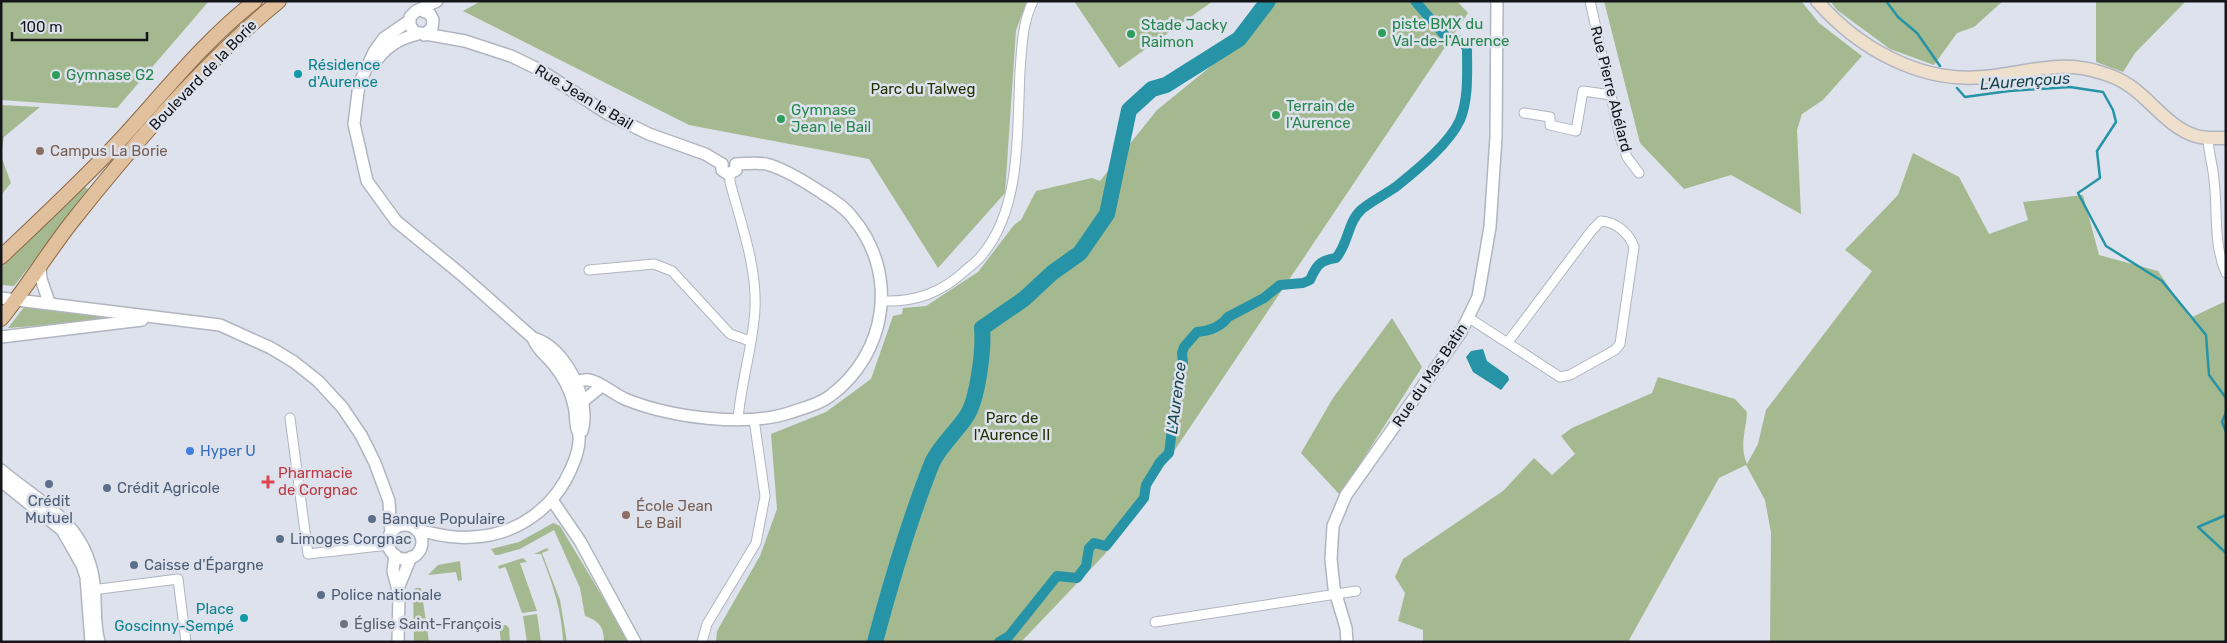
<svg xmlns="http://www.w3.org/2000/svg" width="2227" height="643" viewBox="0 0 2227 643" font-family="Rubik,sans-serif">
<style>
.green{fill:#a5b990}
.water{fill:#2694a6}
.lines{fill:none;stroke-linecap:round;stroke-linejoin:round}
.stream{stroke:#2694a6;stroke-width:2.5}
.canal{stroke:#2694a6;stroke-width:10}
.river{stroke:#2694a6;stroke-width:16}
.minor-casing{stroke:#b0b5bf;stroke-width:11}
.tertiary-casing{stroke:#b0b5bf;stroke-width:14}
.secondary-casing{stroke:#b0b5bf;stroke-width:15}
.primary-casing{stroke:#8b6945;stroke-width:16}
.minor{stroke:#fff;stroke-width:9}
.tertiary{stroke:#fff;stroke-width:11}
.secondary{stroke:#efe0ce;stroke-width:12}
.primary{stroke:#e0c09d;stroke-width:14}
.leisure-dot{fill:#2e9e5b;stroke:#dde2ed;stroke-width:2}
.culture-dot{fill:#0f9aa8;stroke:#dde2ed;stroke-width:2}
.education-dot{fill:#8d6e63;stroke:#dde2ed;stroke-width:2}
.shop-dot{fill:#3f7fe0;stroke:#dde2ed;stroke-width:2}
.health-dot{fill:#e0444e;stroke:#dde2ed;stroke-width:2}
.service-dot{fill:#5c6f8a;stroke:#dde2ed;stroke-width:2}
.worship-dot{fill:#6b7280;stroke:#dde2ed;stroke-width:2}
.labels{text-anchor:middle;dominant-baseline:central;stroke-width:5;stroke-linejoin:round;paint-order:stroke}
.leisure-label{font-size:15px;fill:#27864d;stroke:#dde2ed;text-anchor:start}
.culture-label{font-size:15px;fill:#0d838f;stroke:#dde2ed;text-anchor:start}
.street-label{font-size:15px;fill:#15161a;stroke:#dde2ed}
.park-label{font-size:15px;fill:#203301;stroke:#dde2ed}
.education-label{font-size:15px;fill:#785e54;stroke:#dde2ed;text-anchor:start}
.shop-label{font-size:15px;fill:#366cbe;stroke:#dde2ed;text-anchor:start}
.health-label{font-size:15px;fill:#be3a42;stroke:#dde2ed;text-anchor:start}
.service-label{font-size:15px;fill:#4e5e75;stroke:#dde2ed;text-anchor:start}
.worship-label{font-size:15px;fill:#5b616d;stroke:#dde2ed;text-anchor:start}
.water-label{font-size:16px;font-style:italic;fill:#19474f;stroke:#dde2ed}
</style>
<rect width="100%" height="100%" fill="#dde2ed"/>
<!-- green -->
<g class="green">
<path d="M1,1H209L117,108L1,100Z"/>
<path d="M481,1H1027L1016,30L1005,193L938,268L869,159L689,125L463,11Z"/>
<path d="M1074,1H1213L1119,68Z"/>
<path d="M1268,1H1457L1468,13L1105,554L1021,642H716L717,631L760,556L777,509L771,434L826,412L871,379L893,316L902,314L903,308L926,306L978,272L1014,225L1021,220L1036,191L1092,178L1100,181L1157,110L1248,36Z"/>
<path d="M1604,1H1801L1819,23L1862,56L1823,100L1802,114L1797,130L1801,214L1731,175L1684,189L1640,143Z"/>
<path d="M1830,1H2003L1974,27L1957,33L1934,65L1890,49L1837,10Z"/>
<path d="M2096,1H2186L2135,53L2123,72L2096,62Z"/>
<path d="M1,105L40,107L4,137L1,154Z"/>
<path d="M1913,153L1959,177L1989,234L2028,220L2023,202L2083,195L2099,255L2158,271L2190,318L2226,301V642H1770L1771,533L1765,500L1746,465L1719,478L1628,642H1423V630L1398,621L1405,593L1395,577L1403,559L1503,491L1534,458L1552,475L1575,454L1561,436L1572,428L1652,393L1658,377L1735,399L1747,412C1746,432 1739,445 1747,464L1758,444L1766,410L1872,271L1845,250L1898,195Z"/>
<path d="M1,156L11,183L1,195Z"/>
<path d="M85,187L89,190L14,286L1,285V265Z"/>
<path d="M25,306L133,318L8,328Z"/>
<path d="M1392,318L1422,367L1340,495L1301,453L1333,398Z"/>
<path d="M553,523L560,526L620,626L627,642H604C604,627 599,621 585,616L580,588L554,530L520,549L498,555H495L491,549L519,542Z"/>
<path d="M547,548L549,550L542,553L560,600L567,642H563C562,611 552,582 541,554H534Z"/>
<path d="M523,558L527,562L520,563L537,611L522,613L507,571L505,567L499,569L498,566Z"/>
<path d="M460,561L462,580L458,581L456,572L428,575L438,565Z"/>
<path d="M416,588H421L429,642H414L413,590Z"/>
<path d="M537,614L541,642H527L523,616Z"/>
<path d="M506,625L509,628L510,642H501L499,626Z"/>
</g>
<!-- water -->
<path class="water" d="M1483,349L1487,361L1508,376L1509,380L1501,390L1473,372L1466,357L1471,351Z"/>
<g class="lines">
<!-- stream -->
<g class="stream">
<path d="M1886,1L1898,17L1917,33L1940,66"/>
<path d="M1957,88L1965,97L2009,91L2070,87L2103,92L2113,110L2116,122L2097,151L2100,178L2078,193L2106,246L2162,281L2206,335L2209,375L2226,398"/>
<path d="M2226,412L2222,422L2226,432"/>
<path d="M2226,515L2198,527L2226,553"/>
</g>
<!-- canal -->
<path class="canal" d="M999,642L1009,636L1057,576L1077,578L1086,566L1089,548L1094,543L1106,546L1144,498L1146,485L1160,462L1169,453L1179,373L1183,363L1182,353L1184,347L1197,332C1209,331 1220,328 1228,317L1264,298L1280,285L1303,283L1310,280C1316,266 1320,260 1336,258C1349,243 1347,222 1362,209C1373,200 1386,194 1397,186C1418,169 1449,144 1460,120C1469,98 1467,71 1467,48L1461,41L1447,38L1415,1"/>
<!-- river -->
<path class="river" d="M875,642C891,582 909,521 932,463C939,447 956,432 966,417C978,400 984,348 982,328L1024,299L1052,273L1080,253L1107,214L1129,110L1152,89L1166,85L1239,39L1268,1"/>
<!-- minor casing -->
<g class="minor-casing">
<g id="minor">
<path d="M1590,1L1620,137L1627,157L1639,173"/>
<path d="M1524,113L1550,117V125L1576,131L1583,91L1611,95"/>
<path d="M2208,137C2208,152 2213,165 2214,180C2218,211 2213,244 2226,273"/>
<path d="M730,174V182C741,224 757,266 755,309C753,346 741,382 738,419"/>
<path d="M589,270L654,264L672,271L730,334L750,341"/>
<path d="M883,301C916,302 941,293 966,270C971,265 978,261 982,255C1022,208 1017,129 1020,71C1022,46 1022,24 1033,1"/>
<path d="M1469,318L1560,377L1570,375L1615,350L1620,344L1634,247C1629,233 1616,222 1601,221L1592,230L1508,342"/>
<path d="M290,418L308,554L389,545"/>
<path d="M91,592L100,589L178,579L186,642"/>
<path d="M1155,622L1356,591"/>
<path d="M702,642L707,624L756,543L765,496L754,419"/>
</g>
</g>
<!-- tertiary casing -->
<g class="tertiary-casing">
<g id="tertiary">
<path d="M437,1L416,11L410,17V25L414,32L465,41L511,56L540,70L608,114L649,134L705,154L722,164"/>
<path d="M420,10L430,14L433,20L432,28L424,35"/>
<path d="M409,21L384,38L374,52L359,84L354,124L367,181L396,221L462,275L533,338C537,350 547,356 554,365C564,377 571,391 574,406C576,413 575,421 577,429C578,433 579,431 579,436C580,447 576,458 571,469C554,508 517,535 473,537C454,539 436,534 417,530"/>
<path d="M373,65C385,47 398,39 418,34"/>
<path d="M722,164V170L728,174L736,170V164"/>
<path d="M40,267L41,279L49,302"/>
<path d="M1,298L220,325L271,348L294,362L318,381L342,407L361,435L375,463L389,501L391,533"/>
<path d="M1,337L142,320"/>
<path d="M533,338C564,345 592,401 582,431"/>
<path d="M567,386C574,382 581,379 589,380C601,382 613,394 625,399C669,417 746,428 792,412C804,408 820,404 830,396C888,353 899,272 852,217C843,205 828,197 816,189C802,180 783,168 766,164C756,162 746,164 736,164"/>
<path d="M582,402L598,389"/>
<path d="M1,470C40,503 83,521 93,577C97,599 93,621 99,642"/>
<path d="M1,481L62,530L82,565L86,577L91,642"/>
<path d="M552,500L580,541L635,642"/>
<circle cx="405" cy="542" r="17"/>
<path d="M395,555L393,571L399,594L398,642"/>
<path d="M399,586L411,557"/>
<path d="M1347,642L1346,628L1334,588L1331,559L1333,526L1346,495L1461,332L1478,297L1490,227L1496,137L1497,1"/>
</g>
</g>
<!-- secondary casing -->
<g class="secondary-casing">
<path id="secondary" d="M1817,1C1858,48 1920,83 1983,77C2022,74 2059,59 2099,72C2110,75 2120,79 2130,86C2152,101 2169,128 2196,136C2205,139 2216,138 2226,138"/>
</g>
<!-- primary casing -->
<g class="primary-casing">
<g id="primary">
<path d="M1,257C42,218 84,179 123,137C165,91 205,40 255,1"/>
<path d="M1,319C26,288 47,254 71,223C131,147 204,62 279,1"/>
</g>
</g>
<!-- minor -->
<use href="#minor" class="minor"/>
<!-- tertiary -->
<use href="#tertiary" class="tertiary"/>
<!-- secondary -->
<use href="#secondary" class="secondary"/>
<!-- primary -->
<use href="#primary" class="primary"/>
</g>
<!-- markers -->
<g class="leisure-dot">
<circle cx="1382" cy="33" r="5"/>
<circle cx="1131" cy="34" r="5"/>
<circle cx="56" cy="75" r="5"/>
<circle cx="1276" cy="115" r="5"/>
<circle cx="781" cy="119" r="5"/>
</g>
<g class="culture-dot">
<circle cx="298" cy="74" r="5"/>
<circle cx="244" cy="618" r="5"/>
</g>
<g class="education-dot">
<circle cx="40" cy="151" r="5"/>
<circle cx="626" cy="515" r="5"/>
</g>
<circle class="shop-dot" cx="190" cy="451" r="5"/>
<path class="health-dot" d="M265.5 474.5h5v5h5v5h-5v5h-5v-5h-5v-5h5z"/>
<g class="service-dot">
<circle cx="49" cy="484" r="5"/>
<circle cx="107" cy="488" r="5"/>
<circle cx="372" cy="519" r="5"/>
<circle cx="280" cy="539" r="5"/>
<circle cx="134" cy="565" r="5"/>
<circle cx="321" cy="595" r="5"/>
</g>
<circle class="worship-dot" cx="344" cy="624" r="5"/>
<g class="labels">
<!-- leisure labels -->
<g class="leisure-label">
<text x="1392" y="24">piste BMX du<tspan x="1392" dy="17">Val-de-l'Aurence</tspan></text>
<text x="1141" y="25">Stade Jacky<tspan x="1141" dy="17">Raimon</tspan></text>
<text x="66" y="75">Gymnase G2</text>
<text x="1286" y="106">Terrain de<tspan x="1286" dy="17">l'Aurence</tspan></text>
<text x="791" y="110">Gymnase<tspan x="791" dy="17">Jean le Bail</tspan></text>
</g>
<!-- culture labels -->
<g class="culture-label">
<text x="308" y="65">Résidence<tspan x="308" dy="17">d'Aurence</tspan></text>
<text x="234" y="609" text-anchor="end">Place<tspan x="234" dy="17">Goscinny-Sempé</tspan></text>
</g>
<!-- street labels -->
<g class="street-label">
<text transform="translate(203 75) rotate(-46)">Boulevard de la Borie</text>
<text transform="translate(1611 89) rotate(76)">Rue Pierre Abélard</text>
<text transform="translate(584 97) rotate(31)">Rue Jean le Bail</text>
<text transform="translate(1430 375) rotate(-56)">Rue du Mas Batin</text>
</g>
<!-- park labels -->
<g class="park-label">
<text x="923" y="89">Parc du Talweg</text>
<text x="1012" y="418">Parc de<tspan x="1012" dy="17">l'Aurence II</tspan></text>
</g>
<!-- education labels -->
<g class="education-label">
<text x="50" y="151">Campus La Borie</text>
<text x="636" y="506">École Jean<tspan x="636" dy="17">Le Bail</tspan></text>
</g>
<!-- shop labels -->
<g class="shop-label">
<text x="200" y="451">Hyper U</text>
</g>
<!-- health labels -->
<g class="health-label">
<text x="278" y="473">Pharmacie<tspan x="278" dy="17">de Corgnac</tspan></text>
</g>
<!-- service labels -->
<g class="service-label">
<text x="117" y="488">Crédit Agricole</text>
<text x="49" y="501" text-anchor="middle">Crédit<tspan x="49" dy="17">Mutuel</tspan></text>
<text x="382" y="519">Banque Populaire</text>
<text x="290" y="539">Limoges Corgnac</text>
<text x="144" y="565">Caisse d'Épargne</text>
<text x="331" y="595">Police nationale</text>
</g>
<!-- worship labels -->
<g class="worship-label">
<text x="354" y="624">Église Saint-François</text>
</g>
<!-- water labels -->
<g class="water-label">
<text transform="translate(2025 81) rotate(-4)">L'Aurençous</text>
<text transform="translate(1176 398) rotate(-83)">L'Aurence</text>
</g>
</g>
<!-- border -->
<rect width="2227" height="643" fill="none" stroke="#15161a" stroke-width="5"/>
<!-- scale -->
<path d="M12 32v8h135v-8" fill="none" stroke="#15161a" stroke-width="2.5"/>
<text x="20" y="32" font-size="15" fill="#15161a" stroke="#dde2ed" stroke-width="4" paint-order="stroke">100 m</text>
</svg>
